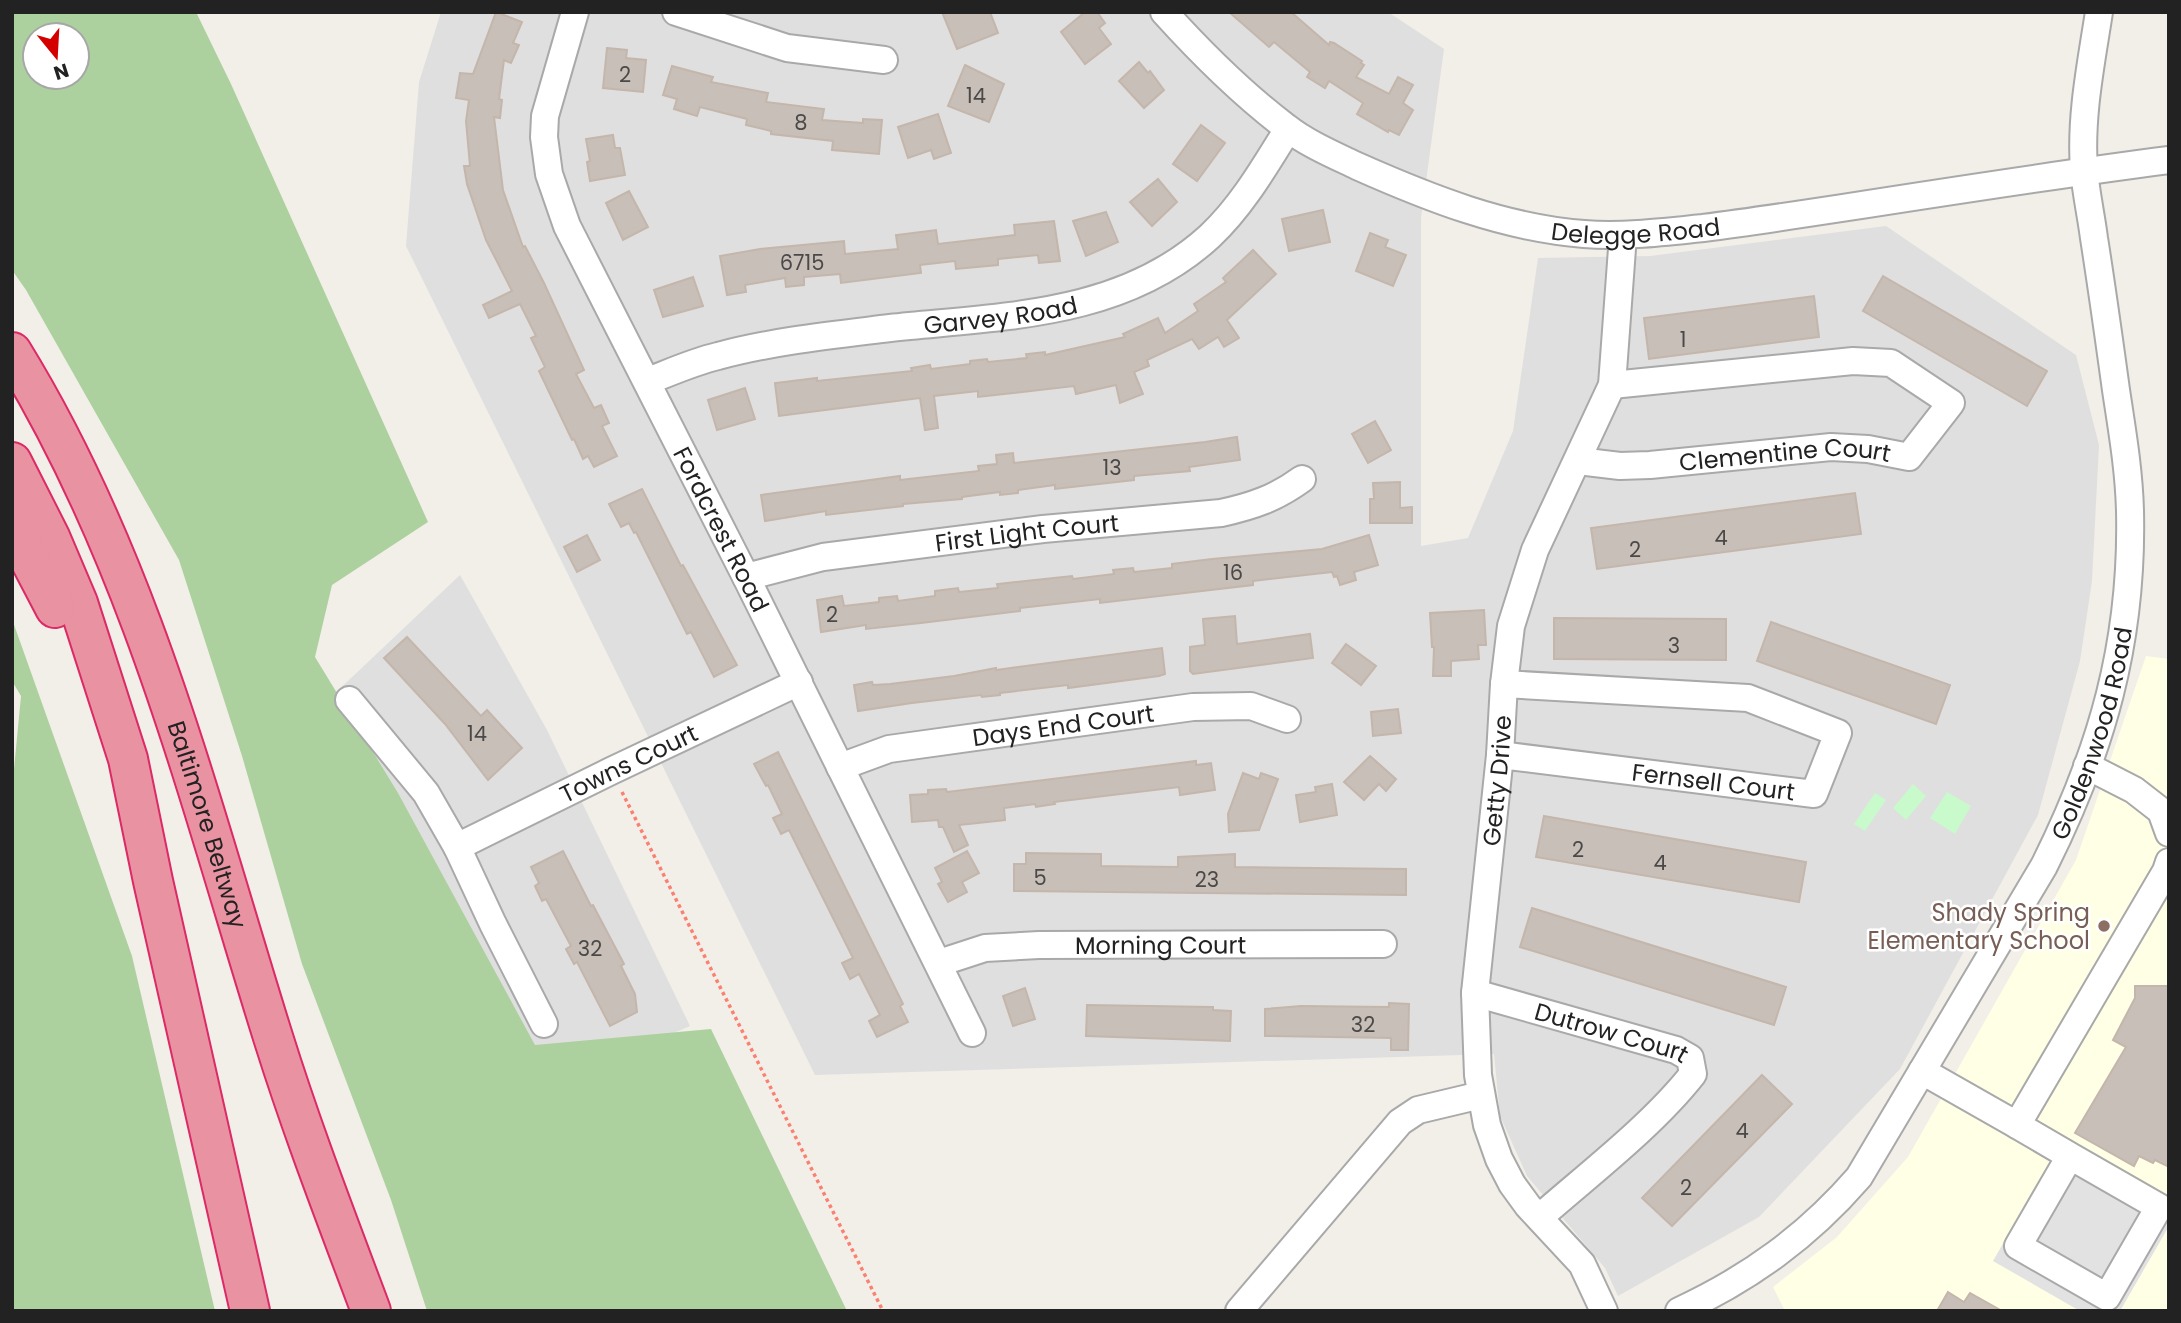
<svg xmlns="http://www.w3.org/2000/svg" width="2181" height="1323" viewBox="0 0 2181 1323" font-family="Poppins,sans-serif">
<style>
.residential{fill:#e0dfdf}
.education{fill:#ffffe5}
.forest{fill:#add19e;fill-rule:evenodd}
.park{fill:#c8facc}
.parking{fill:#e2e2e2}
.building{fill:#c7bfb8;stroke:#c4b6ab;stroke-width:2}
.lines{fill:none;stroke-linecap:round;stroke-linejoin:round}
.minor-casing{stroke:#a9a9a9;stroke-width:30}
.highway-casing{stroke:#dc2a67;stroke-width:42}
.path{stroke:#fa8072;stroke-width:3.5;stroke-dasharray:3.5 3.5;stroke-linecap:butt}
.minor{stroke:#fff;stroke-width:26}
.highway{stroke:#e892a2;stroke-width:38}
.education-dot{fill:#8d6e63;stroke:#fff;stroke-width:2.5}
.labels{text-anchor:middle;dominant-baseline:central;stroke-width:5;stroke-linejoin:round;paint-order:stroke}
.number-label{font-size:21px;fill:#4b4948}
.street-label{font-size:24px;fill:#222;stroke:#fff}
.education-label{font-size:24px;fill:#785e54;stroke:#fff;text-anchor:end}
</style>
<rect width="100%" height="100%" fill="#f2efe9"/>
<!-- residential -->
<g class="residential">
<path d="M441,12H1388L1444,49L1421,218V546L1468,538L1513,431L1538,258L1650,256L1886,226L2076,355L2099,445L2092,581L2080,661L2038,815L1900,1069L1759,1217L1618,1296L1605,1268L1527,1176L1500,1116L1494,1054L815,1075L406,246L419,82Z"/>
<path d="M460,575L547,730L690,1026L662,1038L531,1059L331,697Z"/>
</g>
<!-- education -->
<path class="education" d="M2146,656L2169,659V1311H1785L1773,1287L1837,1237L1908,1157L2076,860Z"/>
<!-- forest -->
<g class="forest">
<path d="M12,12H196L231,84L428,522L332,585L315,657L398,793L535,1045L711,1029L847,1311H427L391,1200L302,964L242,756L179,560L26,290L12,270ZM35,35H77V77H35Z"/>
<path d="M12,619L132,956L215,1311H12V790L21,696L12,681Z"/>
</g>
<!-- park -->
<g class="park">
<path d="M1913,784L1926,796L1906,820L1893,808Z"/>
<path d="M1947,792L1971,806L1955,834L1930,818Z"/>
<path d="M1875,793L1886,800L1865,831L1854,824Z"/>
</g>
<!-- parking -->
<path class="parking" d="M2063,1139L2169,1199V1226L2120,1311H2080L1993,1261Z"/>
<!-- building -->
<g class="building">
<path d="M496,12L522,22L513,43L519,45L511,63L504,60L499,99L502,100L500,118L494,117L503,190L523,247L525,246L544,283L584,370L576,374L594,408L601,405L609,423L602,426L617,456L594,467L588,456L583,459L574,439L572,440L539,371L545,367L531,338L536,336L520,304L489,318L483,305L512,291L486,240L467,184L464,166H470L466,121L469,100L456,98L460,73L473,74Z"/>
<path d="M942,12H990L998,33L957,49Z"/>
<path d="M1085,12H1097L1105,23L1099,28L1111,44L1085,64L1061,32Z"/>
<path d="M1229,12H1291L1329,45L1330,42L1334,43L1362,61L1361,63L1364,65L1356,77L1389,94L1398,77L1413,85L1403,103L1413,110L1399,135L1389,130L1388,132L1357,114L1363,103L1329,81L1325,88L1307,77L1310,72L1274,42L1269,47Z"/>
<path d="M607,48L627,50L626,58L646,60L643,92L603,88Z"/>
<path d="M1139,62L1148,73L1150,71L1164,90L1144,108L1119,81Z"/>
<path d="M965,65L1004,84L989,122L948,106Z"/>
<path d="M672,66L713,77L711,82L768,93L766,102L824,109L822,120L863,123V119L882,120L879,154L832,150L833,141L771,134V131L746,125L747,119L700,107L697,116L674,109L677,99L663,95Z"/>
<path d="M938,114L951,153L934,159L931,150L908,158L898,127Z"/>
<path d="M1201,125L1225,143L1197,181L1173,164Z"/>
<path d="M613,135L615,148H620L625,175L590,181L587,162L590,161L586,139Z"/>
<path d="M1158,179L1177,202L1152,226L1130,202Z"/>
<path d="M629,191L648,227L623,240L606,203Z"/>
<path d="M1323,210L1330,242L1289,251L1282,219Z"/>
<path d="M1106,212L1118,242L1086,256L1073,221Z"/>
<path d="M1054,221L1060,261L1039,263L1038,255L998,259V265L956,269L955,261L920,265L921,273L841,283L840,274L804,277V285L786,287L785,278L745,285L746,292L727,295L720,256L760,249L844,241L845,254L898,249L896,235L936,230L938,244L1015,235L1014,225Z"/>
<path d="M1370,233L1388,240L1385,247L1406,255L1393,286L1356,271Z"/>
<path d="M1253,250L1276,274L1227,320L1239,338L1224,347L1218,337L1199,349L1192,339L1147,360L1149,366L1134,372L1143,394L1120,403L1116,385L1076,394L1074,386L978,397V391L934,396L938,428L925,430L920,398L779,416L775,383L817,378V381L912,371L911,368L930,365L931,369L970,364V361L987,359L988,362L1027,358L1026,354L1045,352V355L1125,337L1123,334L1158,318L1165,333L1198,311L1194,304L1226,282L1223,278Z"/>
<path d="M1883,276L2047,371L2027,406L1863,311Z"/>
<path d="M693,277L703,306L663,317L654,290Z"/>
<path d="M1814,296L1819,337L1649,359L1644,318Z"/>
<path d="M745,388L755,419L717,430L708,400Z"/>
<path d="M1375,421L1391,450L1368,463L1352,434Z"/>
<path d="M1237,437L1240,460L1189,467L1190,471L1134,476V480L1055,489V485L1018,490V493L1000,495V492L962,497V499L903,504V506L826,515V511L765,521L761,495L900,476V480L979,471L978,466L997,464L996,455L1013,453L1014,463L1205,442Z"/>
<path d="M1400,482V508L1412,507V523H1370V499H1374L1373,483Z"/>
<path d="M642,489L681,566L683,565L737,665L714,677L691,632L687,634L636,532L634,533L629,523L621,527L609,504Z"/>
<path d="M1855,493L1861,534L1597,569L1591,528Z"/>
<path d="M587,535L600,560L577,572L564,547Z"/>
<path d="M1369,535L1378,565L1354,572L1356,580L1340,585L1337,576L1334,577L1332,572L1253,581V585L1100,603V599L1020,608V611L921,623L866,629V625L821,632L817,600L842,596L844,606L879,602V598L897,596L898,601L935,596V591L958,588L959,592L998,588L997,584L1072,576L1073,579L1114,574L1113,570L1133,568L1134,572L1172,568V564L1212,559L1322,549Z"/>
<path d="M1484,610L1486,645H1478L1479,659L1451,661V676H1433L1434,647H1432L1430,613Z"/>
<path d="M1235,616L1237,644L1310,634L1313,658L1193,674L1190,671V647L1205,645L1203,619Z"/>
<path d="M1554,618L1726,619V660L1554,659Z"/>
<path d="M1771,622L1950,685L1936,724L1757,661Z"/>
<path d="M407,637L481,716L487,710L522,748L488,780L445,724L384,658Z"/>
<path d="M1346,644L1376,666L1361,685L1332,663Z"/>
<path d="M1162,648L1165,674L1159,676L1068,688V685L1000,693V695L982,697L981,695L912,703L858,711L854,685L872,682L873,685L890,684L954,676L996,668V670Z"/>
<path d="M1398,709L1401,733L1373,736L1371,712Z"/>
<path d="M778,752L903,1004L900,1006L908,1022L877,1037L869,1021L880,1015L859,974L850,979L842,963L853,958L789,830L781,834L773,818L782,814L768,785L766,786L754,764Z"/>
<path d="M1370,756L1396,779L1386,791L1379,784L1364,800L1344,782Z"/>
<path d="M1196,761V765L1211,763L1215,790L1180,795L1179,787L1054,802L1055,804L1036,807L1035,804L1004,808L1005,820L959,825L968,845L954,852L943,827H939L938,820L912,822L910,795L928,794V790L946,789L947,792Z"/>
<path d="M1243,773L1259,779L1261,773L1278,779L1259,830L1229,832L1228,814Z"/>
<path d="M1332,784L1337,815L1300,822L1296,795L1316,792L1315,787Z"/>
<path d="M1544,816L1806,862L1799,902L1536,857Z"/>
<path d="M563,851L591,906L593,905L624,964L621,966L635,994L637,1012L610,1026L577,962L574,964L566,949L571,946L546,899L542,901L535,886L539,883L531,867Z"/>
<path d="M967,851L979,873L962,882L967,892L948,902L938,884L942,882L935,868Z"/>
<path d="M1026,853L1101,854V866L1178,867V857L1235,854V867L1406,869V895L1014,891V864H1026Z"/>
<path d="M1532,908L1786,987L1774,1025L1520,947Z"/>
<path d="M2135,986H2169V1167L2155,1160L2153,1163L2139,1156L2134,1166L2075,1133L2126,1047L2113,1040L2135,998Z"/>
<path d="M1025,988L1035,1019L1013,1026L1003,996Z"/>
<path d="M1389,1003L1409,1004L1408,1050H1391V1038L1265,1036V1009L1301,1006L1389,1007Z"/>
<path d="M1087,1005L1213,1007V1010L1231,1011L1230,1041L1086,1036Z"/>
<path d="M1762,1075L1792,1104L1672,1226L1642,1198Z"/>
<path d="M1948,1292L1964,1302L1970,1293L2002,1311H1937Z"/>
</g>
<g class="lines">
<!-- minor casing -->
<g class="minor-casing">
<g id="minor">
<path id="s1" d="M575,12L545,116L544,137L549,174L567,226L746,577L972,1033"/>
<path d="M676,12L787,48L884,60"/>
<path id="s2" d="M1164,12C1202,54 1241,93 1286,127C1306,143 1334,155 1357,166C1429,198 1505,228 1584,234C1624,237 1664,232 1703,228C1750,222 1796,215 1842,208C1951,191 2060,174 2169,160"/>
<path id="s3" d="M648,381C671,372 693,362 718,356C773,341 833,335 890,328C1002,316 1122,317 1210,236C1242,206 1265,166 1288,129"/>
<path id="s4" d="M1578,461L1620,466L1650,465L1831,447L1868,449L1909,457L1951,403L1891,363L1853,361L1612,385"/>
<path id="s5" d="M746,577L823,557L1043,529L1221,513C1253,506 1276,498 1302,479"/>
<path d="M349,700L426,793L457,847L493,924L544,1024"/>
<path id="s6" d="M1500,755L1814,794L1838,733L1748,698L1504,684"/>
<path d="M2087,766L2134,790L2161,811L2169,833"/>
<path id="s7" d="M840,767L889,749L1193,707L1251,706L1287,719"/>
<path id="s8" d="M457,847L611,771L799,682"/>
<path id="s9" d="M939,963L985,948L1039,945L1383,944"/>
<path id="s10" d="M1475,993L1676,1050L1690,1058L1693,1074C1653,1125 1589,1174 1540,1217"/>
<path d="M1922,1071L2017,1125L2166,871L2169,862"/>
<path d="M2017,1125L2070,1156L2018,1246L2107,1297L2159,1207L2070,1156"/>
<path d="M1239,1311L1400,1122L1418,1110L1481,1095"/>
<path id="s11" d="M1604,1311L1582,1264L1528,1206L1512,1184L1499,1159L1487,1125L1478,1075L1475,993L1500,755L1504,684L1511,626L1535,550L1612,385L1623,235"/>
<path id="s12" d="M1679,1311C1750,1278 1808,1236 1859,1177L2044,866C2102,750 2133,642 2130,511C2129,470 2122,430 2116,390C2109,339 2102,289 2094,238C2091,215 2086,193 2084,170C2080,117 2091,64 2099,12"/>
</g>
</g>
<!-- highway casing -->
<g class="highway-casing">
<g id="highway">
<path id="s13" d="M12,352C142,563 200,804 273,1037C302,1130 337,1220 371,1311"/>
<path d="M12,462L50,537L78,603L128,759L153,881L250,1311"/>
<path d="M12,526L55,608"/>
</g>
</g>
<!-- path -->
<path class="path" d="M622,792L883,1311"/>
<!-- minor -->
<use href="#minor" class="minor"/>
<!-- highway -->
<use href="#highway" class="highway"/>
</g>
<!-- markers -->
<circle class="education-dot" cx="2104" cy="926" r="7"/>
<g class="labels">
<!-- number labels -->
<g class="number-label">
<text x="625" y="74">2</text>
<text x="976" y="95">14</text>
<text x="801" y="122">8</text>
<text x="802" y="262">6715</text>
<text x="1683" y="339">1</text>
<text x="1112" y="467">13</text>
<text x="1721" y="537">4</text>
<text x="1635" y="549">2</text>
<text x="1233" y="572">16</text>
<text x="832" y="614">2</text>
<text x="1674" y="645">3</text>
<text x="477" y="733">14</text>
<text x="1578" y="849">2</text>
<text x="1660" y="862">4</text>
<text x="1040" y="877">5</text>
<text x="1207" y="879">23</text>
<text x="590" y="948">32</text>
<text x="1363" y="1024">32</text>
<text x="1742" y="1130">4</text>
<text x="1686" y="1187">2</text>
</g>
<!-- street labels -->
<g class="street-label">
<text stroke="none"><textPath href="#s2" startOffset="539">Delegge Road</textPath></text>
<text stroke="none"><textPath href="#s3" startOffset="360">Garvey Road</textPath></text>
<text stroke="none"><textPath href="#s4" startOffset="208">Clementine Court</textPath></text>
<text stroke="none"><textPath href="#s1" startOffset="562">Fordcrest Road</textPath></text>
<text stroke="none"><textPath href="#s5" startOffset="285">First Light Court</textPath></text>
<text stroke="none"><textPath href="#s7" startOffset="228">Days End Court</textPath></text>
<text stroke="none"><textPath href="#s12" startOffset="730">Goldenwood Road</textPath></text>
<text stroke="none"><textPath href="#s8" startOffset="191">Towns Court</textPath></text>
<text stroke="none"><textPath href="#s11" startOffset="569">Getty Drive</textPath></text>
<text stroke="none"><textPath href="#s6" startOffset="215">Fernsell Court</textPath></text>
<text stroke="none"><textPath href="#s13" startOffset="513">Baltimore Beltway</textPath></text>
<text stroke="none"><textPath href="#s9" startOffset="224">Morning Court</textPath></text>
<text stroke="none"><textPath href="#s10" startOffset="142">Dutrow Court</textPath></text>
</g>
<!-- education labels -->
<g class="education-label">
<text x="2090" y="912">Shady Spring<tspan x="2090" dy="28">Elementary School</tspan></text>
</g>
</g>
<!-- border -->
<rect width="2181" height="1323" fill="none" stroke="#222222" stroke-width="28"/>
<!-- north arrow -->
<g transform="translate(56 56) rotate(162)"><circle r="33" fill="#ffffff" stroke="#a7a7a7" stroke-width="2"/>
<path d="M0-5L12 26L0 18L-12 26Z" fill="#d40000"/>
<text y="-10" font-size="19" font-weight="bold" text-anchor="middle" fill="#222222">N</text>
</g>
</svg>
